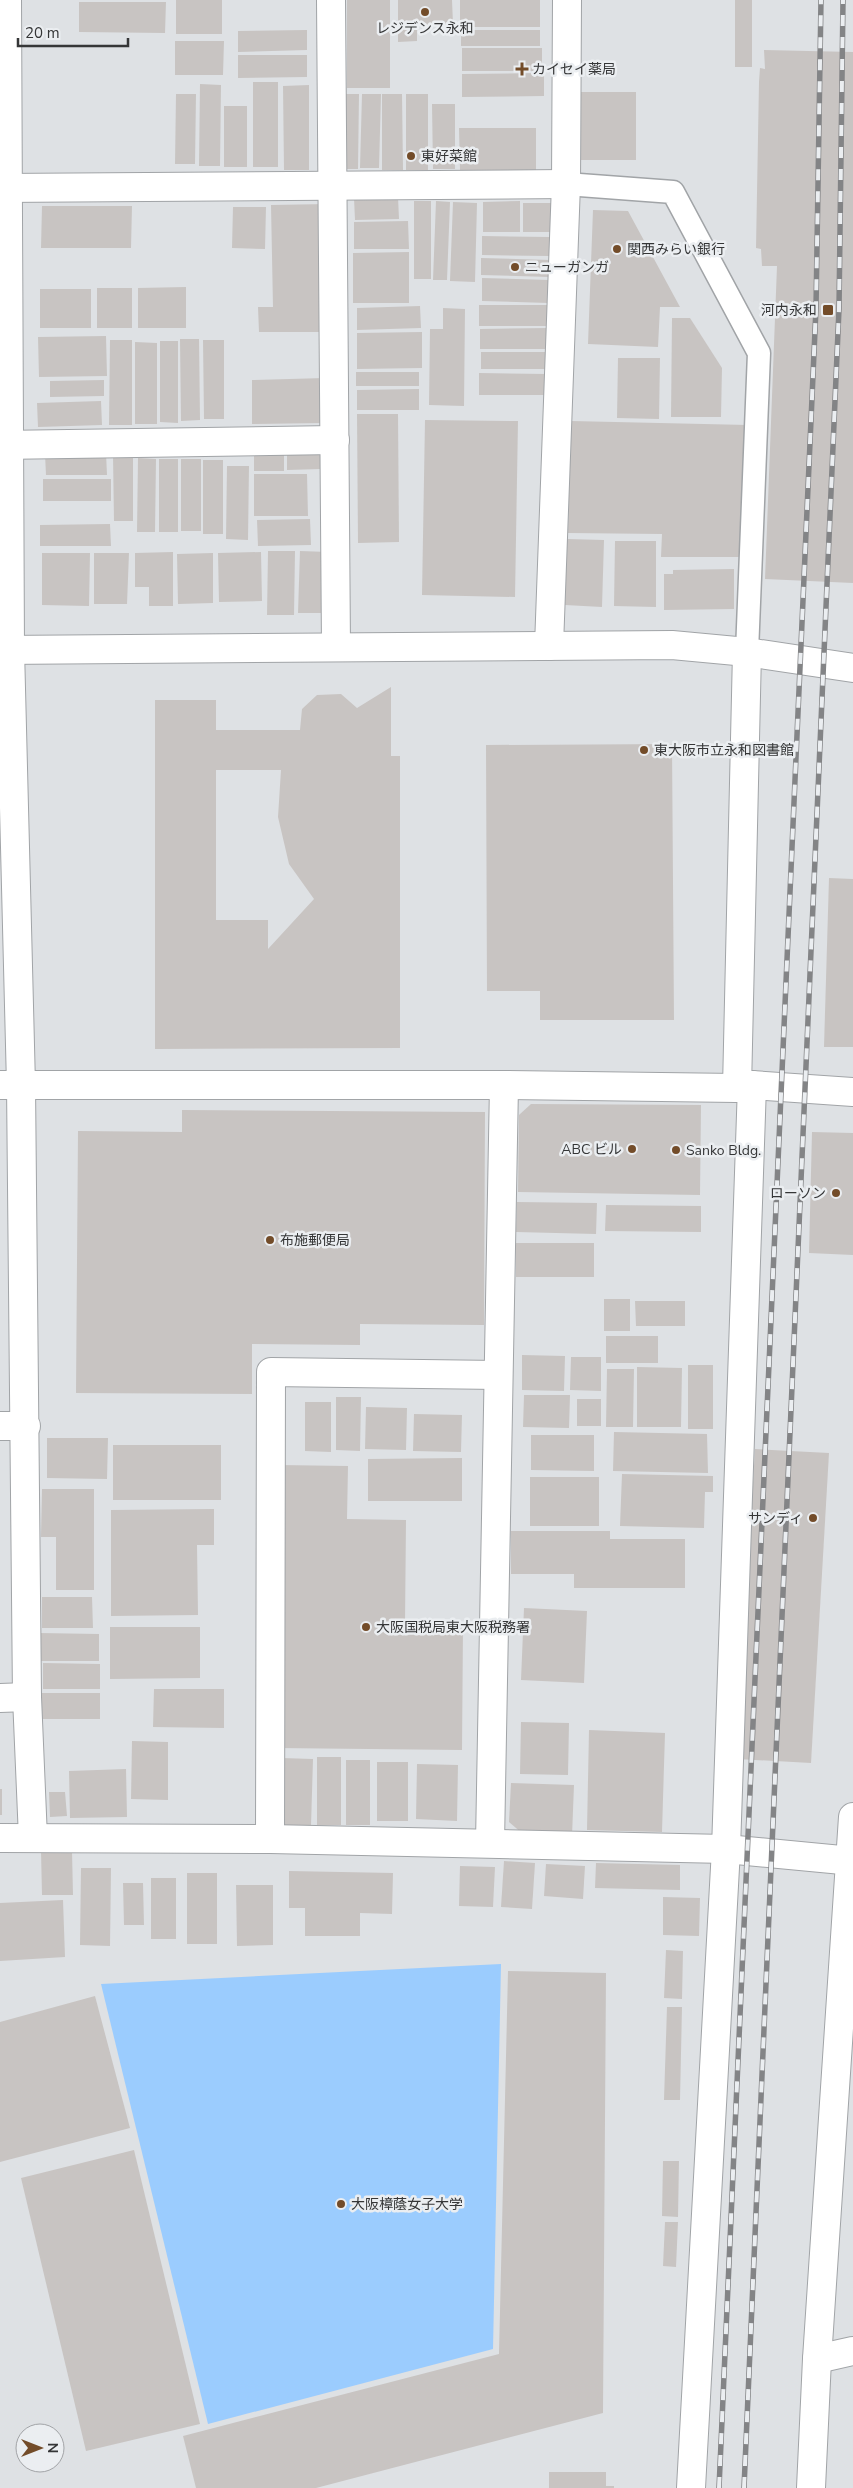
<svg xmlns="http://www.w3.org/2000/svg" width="853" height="2488" viewBox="0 0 853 2488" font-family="'Nunito Sans','Noto Sans JP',sans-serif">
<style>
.green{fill:#9bccfe}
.building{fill:#c8c4c2;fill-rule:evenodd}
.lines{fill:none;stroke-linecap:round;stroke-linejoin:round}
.lane-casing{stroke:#a1a4a7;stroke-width:25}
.street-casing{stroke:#a1a4a7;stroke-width:30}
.secondary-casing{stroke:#a1a4a7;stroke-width:30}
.lane{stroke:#fff;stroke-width:22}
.street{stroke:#fff;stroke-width:28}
.secondary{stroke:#fff;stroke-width:28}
.rail-casing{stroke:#838486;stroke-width:5.5}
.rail{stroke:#ebeef1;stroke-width:4;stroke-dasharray:11;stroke-linecap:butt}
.poi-dot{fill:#734c29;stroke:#ebeef1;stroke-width:2}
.labels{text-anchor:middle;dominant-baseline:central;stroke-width:5;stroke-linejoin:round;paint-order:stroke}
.poi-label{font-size:14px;fill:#353637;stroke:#ebeef1;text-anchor:start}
</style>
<rect width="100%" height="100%" fill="#dee1e4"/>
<!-- green -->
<path class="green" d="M501,1964L493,2349L208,2424L101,1984Z"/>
<!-- building -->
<g class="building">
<rect x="176" y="0" width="46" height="34"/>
<rect x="347" y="0" width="43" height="88"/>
<path d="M398,0H452L453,24L417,25V41L398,42Z"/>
<rect x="460" y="0" width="80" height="27"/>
<rect x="735" y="0" width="17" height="67"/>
<path d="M79,2H166L165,33L79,32Z"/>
<path d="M307,30V50L238,52V31Z"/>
<rect x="461" y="30" width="79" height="16"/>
<path d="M175,41H224L223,75H175Z"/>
<rect x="462" y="48" width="80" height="23"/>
<path d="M764,50L853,52V583L765,579L777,266H762L761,249L756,248L759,82L760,68L765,69Z"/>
<path d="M238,55H307V77L238,78Z"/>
<path d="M544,73V96L462,97V74Z"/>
<rect x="253" y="82" width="25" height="85"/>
<path d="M200,84L221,85L220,166H199Z"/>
<path d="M309,85V170H284L283,86Z"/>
<rect x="576" y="92" width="60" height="68"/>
<path d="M176,94H196L195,164H175Z"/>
<path d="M344,94H359L358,169H343Z"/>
<path d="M362,94H381L379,168H360Z"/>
<path d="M382,94H402L403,170H382Z"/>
<rect x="406" y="94" width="22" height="76"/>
<path d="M432,104H455V169H433Z"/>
<rect x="224" y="106" width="23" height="61"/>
<path d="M459,128H536V170H460Z"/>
<path d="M398,197L399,219L355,220L354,198Z"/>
<rect x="414" y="201" width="17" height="78"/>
<path d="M436,201L450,202L447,280H433Z"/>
<path d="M520,201V232H483V202Z"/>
<path d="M453,202L477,203L475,282L450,281Z"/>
<rect x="523" y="203" width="31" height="29"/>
<path d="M328,204L329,332H259L258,307H273L271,205Z"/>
<path d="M42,206H132L131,248H41Z"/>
<path d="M233,207H266L265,249L232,248Z"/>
<path d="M593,210L628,211L680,307H660L658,347L588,344Z"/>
<path d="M408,221L409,249H354V222Z"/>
<path d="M482,236L550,237V256L482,255Z"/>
<path d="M409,252V303H353V253Z"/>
<path d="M481,258L550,260V277L481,275Z"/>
<path d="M482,278L549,280V303L482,301Z"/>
<path d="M186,287V328H138V288Z"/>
<rect x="97" y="288" width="35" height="40"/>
<rect x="40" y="289" width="51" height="39"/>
<path d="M479,305H550L549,326H479Z"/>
<path d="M420,306L421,328L357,330V308Z"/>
<path d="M443,308L465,309L464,406L429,405L430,329H443Z"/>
<path d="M672,318H690L722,368L721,417H671Z"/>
<path d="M549,328V349H480V329Z"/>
<path d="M422,332V368L357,369V333Z"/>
<path d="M106,336L107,376L39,377L38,337Z"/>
<path d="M180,339H199L200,420L181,421Z"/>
<path d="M110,340H132V425H109Z"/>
<path d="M203,340H224V419H204Z"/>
<path d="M160,341H178V423L160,422Z"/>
<path d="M135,342L157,343V424H135Z"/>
<rect x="481" y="352" width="68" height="17"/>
<path d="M618,358H660L659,419L617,418Z"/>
<rect x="356" y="372" width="63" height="14"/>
<path d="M479,373L547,374V395H479Z"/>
<path d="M325,378V423L252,424V380Z"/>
<path d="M104,380V396L50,397V381Z"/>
<path d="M419,389V410H357V390Z"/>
<path d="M101,401L102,425L38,427L37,403Z"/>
<path d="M357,414H398L399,542L358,543Z"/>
<path d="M425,420L518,421L515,597L422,595Z"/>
<path d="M571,421L748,425L741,557H661L662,534L568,533Z"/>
<path d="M287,449H320L321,469L287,470Z"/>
<rect x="254" y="450" width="30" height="21"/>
<path d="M106,453L107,475H46L45,454Z"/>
<path d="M113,455H133V521H114Z"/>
<path d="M138,458L156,459L155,532H137Z"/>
<rect x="159" y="459" width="19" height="73"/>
<rect x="181" y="459" width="20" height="72"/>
<rect x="203" y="460" width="20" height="74"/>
<path d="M227,466H249L248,540L226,539Z"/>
<path d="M254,474H307L308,516H254Z"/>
<rect x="43" y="479" width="68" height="22"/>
<path d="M310,519L311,545L258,546L257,520Z"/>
<path d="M110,524L111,546H40V525Z"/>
<path d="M567,539L604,540L602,607L565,605Z"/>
<path d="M615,541H656V607L614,606Z"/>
<path d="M268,551H295L294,615H267Z"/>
<path d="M300,551L328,552L327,613H298Z"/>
<path d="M173,552V606H149V587H135V553Z"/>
<path d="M261,552L262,601L219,602L218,553Z"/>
<path d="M42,553H90L89,606L42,605Z"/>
<path d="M94,553H129L127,604H94Z"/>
<path d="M213,553V603L178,604L177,554Z"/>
<path d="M734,569V609L664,610V574H673V570Z"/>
<path d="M391,687V756H400V1048L155,1049V700H216V730H300L302,709L317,695L341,694L357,708ZM216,770H281L278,817L289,864L314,899L268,949V920H216Z"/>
<path d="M672,744L674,1020H540V991H487L486,745Z"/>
<path d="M829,878L853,879V1047H824Z"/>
<path d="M531,1104L701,1105L700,1195L518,1192L519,1115Z"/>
<path d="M182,1110L485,1112L484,1325L360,1324V1345L252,1344V1394L76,1393L78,1131L182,1132Z"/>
<path d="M812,1132L853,1133V1255L809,1253Z"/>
<path d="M517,1202L597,1203L596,1234L516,1232Z"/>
<path d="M606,1205L701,1206V1232L605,1231Z"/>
<rect x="516" y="1243" width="78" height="34"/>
<rect x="604" y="1299" width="26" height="32"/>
<path d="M635,1301H685V1326H636Z"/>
<rect x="606" y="1336" width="52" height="27"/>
<path d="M522,1355L565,1356L564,1391L522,1390Z"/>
<path d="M571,1357H601V1391L570,1390Z"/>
<rect x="688" y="1365" width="25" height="64"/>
<path d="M637,1367L682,1368L681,1427H637Z"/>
<path d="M607,1369H634L633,1427H606Z"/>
<path d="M524,1395H570L569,1428L523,1427Z"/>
<path d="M336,1397H361L360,1451L336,1450Z"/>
<rect x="577" y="1399" width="24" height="27"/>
<path d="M305,1402H331V1452L305,1451Z"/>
<path d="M366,1407L407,1408L406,1450L365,1449Z"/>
<path d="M414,1414L462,1415L461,1452L413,1451Z"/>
<path d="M614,1432L707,1434L708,1473L613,1471Z"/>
<path d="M531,1435H594V1471L531,1470Z"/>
<path d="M47,1438H108L107,1479L47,1478Z"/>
<rect x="113" y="1445" width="108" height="55"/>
<path d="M755,1449L829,1453L811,1763L737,1759Z"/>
<path d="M462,1458V1501H368V1459Z"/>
<path d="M279,1465L348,1466L347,1519L406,1520L405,1624L463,1625L462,1750L276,1748Z"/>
<path d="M622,1474L713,1476V1492H705L704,1528L620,1526Z"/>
<rect x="530" y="1477" width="69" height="49"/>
<path d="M42,1489H94V1590H56V1537H41Z"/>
<path d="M214,1509V1545H197L198,1615L111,1616V1510Z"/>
<path d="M511,1531H610V1539H685V1588H574V1574H511Z"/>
<path d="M42,1597H92L93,1628H42Z"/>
<path d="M524,1608L587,1611L584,1683L521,1680Z"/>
<path d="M110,1627H200V1678L110,1679Z"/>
<path d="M39,1633L99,1634V1661H38Z"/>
<path d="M43,1663L100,1664V1689H43Z"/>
<path d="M154,1689H224V1728L153,1727Z"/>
<rect x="40" y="1693" width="60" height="26"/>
<path d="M521,1722L569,1723L568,1775L520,1774Z"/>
<path d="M589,1730L665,1733L662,1832L587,1830Z"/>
<path d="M132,1741L168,1742V1800L131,1799Z"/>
<rect x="317" y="1757" width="24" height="68"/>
<path d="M281,1758L313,1759L311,1826L279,1825Z"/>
<rect x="346" y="1760" width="24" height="65"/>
<rect x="377" y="1762" width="31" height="59"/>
<path d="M417,1764L458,1765L457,1821L416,1819Z"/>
<path d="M126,1769L127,1817L70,1818L69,1771Z"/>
<path d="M511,1783L574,1785L572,1836L523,1834L509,1822Z"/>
<rect x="0" y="1789" width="2" height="26"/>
<path d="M49,1792H65L67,1816L50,1817Z"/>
<path d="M41,1851H72L73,1895H42Z"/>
<path d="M504,1861L535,1863L532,1909L501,1907Z"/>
<path d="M596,1863L680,1865V1890L595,1888Z"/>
<path d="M546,1864L585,1866L583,1899L544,1896Z"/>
<path d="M460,1866L495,1867L493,1907L459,1906Z"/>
<path d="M81,1868H111L110,1946L80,1945Z"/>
<path d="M289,1871L393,1873L392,1914L360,1913V1936H305V1908H289Z"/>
<rect x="187" y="1873" width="30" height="71"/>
<rect x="151" y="1878" width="25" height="61"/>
<path d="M123,1883H143L144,1925H124Z"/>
<path d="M236,1885H273V1945L237,1946Z"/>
<path d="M663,1897L700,1898L699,1936L663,1935Z"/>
<path d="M63,1900L65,1957L0,1961V1903Z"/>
<path d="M666,1950L683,1951L682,1999L664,1998Z"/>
<path d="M508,1971L606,1973L603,2413L316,2488H196L183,2436L499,2354Z"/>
<path d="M95,1996L130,2128L0,2162V2022Z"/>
<path d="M667,2007H682L680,2100H664Z"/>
<path d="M134,2150L200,2424L86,2451L21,2178Z"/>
<path d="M663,2161H679L678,2217L662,2216Z"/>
<path d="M665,2222H678L676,2267L663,2266Z"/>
<path d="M549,2472H606V2486H614V2488H549Z"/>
</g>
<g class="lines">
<!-- lane casing -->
<g class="lane-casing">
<path id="lane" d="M566,184L673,192L759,353L747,652"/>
</g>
<!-- street casing -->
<g class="street-casing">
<g id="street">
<path d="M7,0L10,649L21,1085L27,1697L33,1838"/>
<path d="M331,0L336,647"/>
<path d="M0,188L566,184"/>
<path d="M0,445L335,440"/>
<path d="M549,646L566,184L567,0"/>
<path d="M0,1085H504L737,1088L752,1085L853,1092"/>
<path d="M737,1088L747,652"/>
<path d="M0,1426H26"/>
<path d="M0,1698L27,1697"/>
<path d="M0,1838L270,1839L726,1849L853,1861"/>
<path d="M270,1839L271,1372L498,1375"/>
<path d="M490,1843L504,1085"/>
<path d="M817,2359L853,2351"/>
<path d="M691,2488L726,1849L752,1085"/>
</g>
</g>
<!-- secondary casing -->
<g class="secondary-casing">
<g id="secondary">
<path d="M0,650L672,645L747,652L853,668"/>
<path d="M811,2488L817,2359L853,1817"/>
</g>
</g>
<!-- lane -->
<use href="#lane" class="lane"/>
<!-- street -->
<use href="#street" class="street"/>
<!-- secondary -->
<use href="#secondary" class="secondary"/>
<!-- rail casing -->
<g class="rail-casing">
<g id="rail">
<path d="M719,2488L816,308L821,0"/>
<path d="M744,2488L839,309L843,0"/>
</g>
</g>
<!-- rail -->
<use href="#rail" class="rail"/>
</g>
<!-- markers -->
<g class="poi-dot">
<circle cx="425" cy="12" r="5"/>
<path d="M519.5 61.5h5v5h5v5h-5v5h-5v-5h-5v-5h5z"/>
<circle cx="411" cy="156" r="5"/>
<circle cx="617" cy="249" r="5"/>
<circle cx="515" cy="267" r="5"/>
<rect x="822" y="304" width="12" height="12" rx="2.5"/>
<circle cx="644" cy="750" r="5"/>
<circle cx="632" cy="1149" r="5"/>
<circle cx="676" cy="1150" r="5"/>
<circle cx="836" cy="1193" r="5"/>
<circle cx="270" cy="1240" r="5"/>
<circle cx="813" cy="1518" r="5"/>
<circle cx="366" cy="1627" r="5"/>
<circle cx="341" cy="2204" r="5"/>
</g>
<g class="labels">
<!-- poi labels -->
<g class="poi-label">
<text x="425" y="28" text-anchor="middle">レジデンス永和</text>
<text x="532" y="69">カイセイ薬局</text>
<text x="421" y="156">東好菜館</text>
<text x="627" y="249">関西みらい銀行</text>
<text x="525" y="267">ニューガンガ</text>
<text x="817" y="310" text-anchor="end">河内永和</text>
<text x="654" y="750">東大阪市立永和図書館</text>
<text x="622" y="1149" text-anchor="end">ABC ビル</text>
<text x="686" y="1150">Sanko Bldg.</text>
<text x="826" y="1193" text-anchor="end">ローソン</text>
<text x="280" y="1240">布施郵便局</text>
<text x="803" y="1518" text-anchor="end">サンディ</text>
<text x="376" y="1627">大阪国税局東大阪税務署</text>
<text x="351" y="2204">大阪樟蔭女子大学</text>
</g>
</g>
<!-- north arrow -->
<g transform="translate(40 2448) rotate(90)"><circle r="24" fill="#ebeef1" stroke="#a2a4a7"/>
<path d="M0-4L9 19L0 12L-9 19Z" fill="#734c29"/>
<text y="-8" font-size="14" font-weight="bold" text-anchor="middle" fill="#353637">N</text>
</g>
<!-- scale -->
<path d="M18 38v8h110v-8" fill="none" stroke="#353637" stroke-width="2.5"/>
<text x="25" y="38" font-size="15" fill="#353637" stroke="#ebeef1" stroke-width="4" paint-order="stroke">20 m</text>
</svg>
